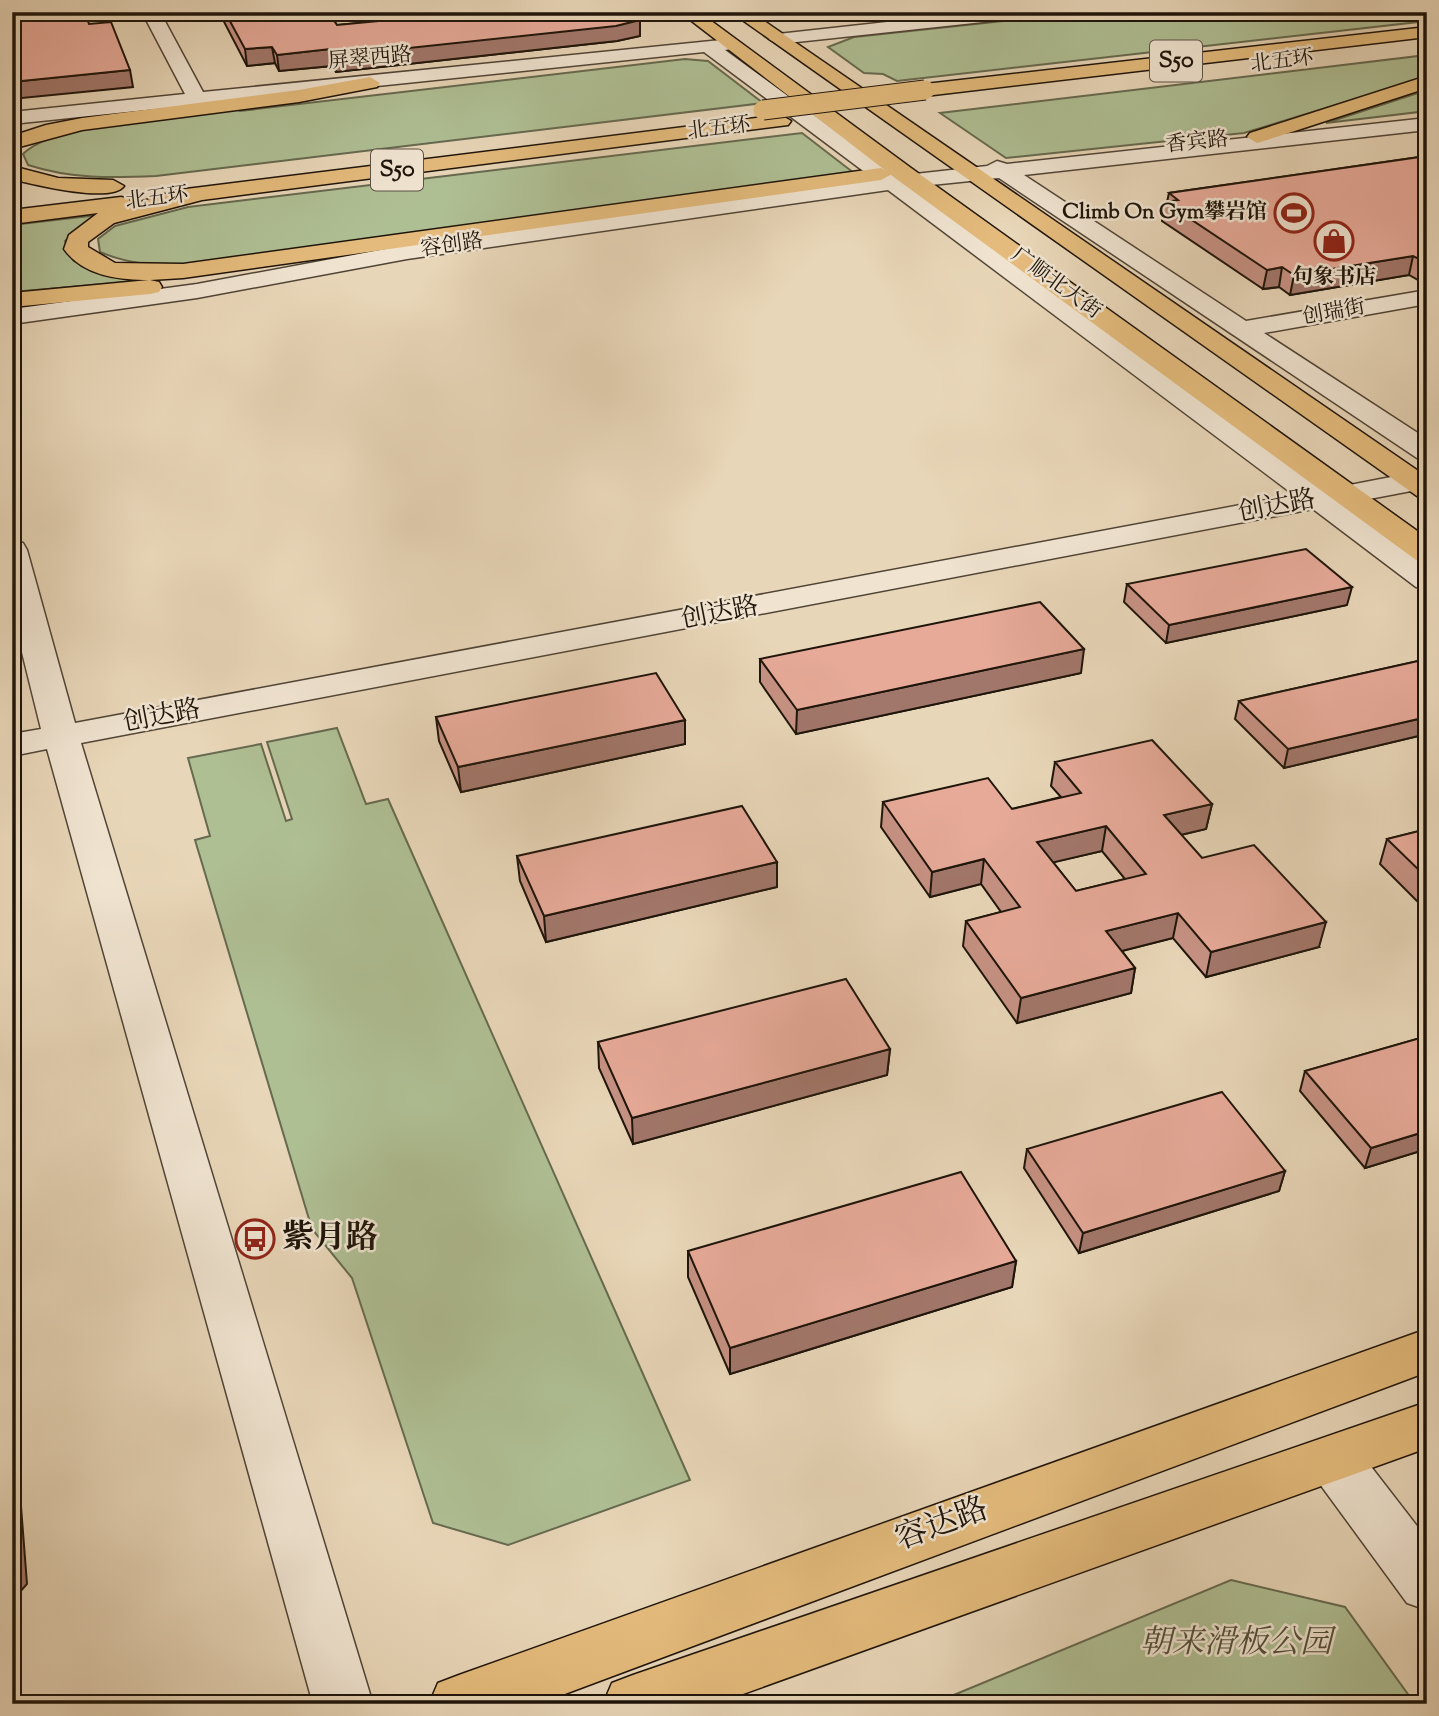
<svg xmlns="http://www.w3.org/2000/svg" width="1439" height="1716" viewBox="0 0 1439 1716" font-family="'Sorts Mill Goudy','Noto Serif SC',serif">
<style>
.green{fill:#afbf94;stroke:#666a4f;stroke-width:2}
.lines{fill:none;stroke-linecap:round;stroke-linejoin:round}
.minor-casing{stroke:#504436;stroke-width:3}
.major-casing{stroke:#1e140a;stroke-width:3}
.highway-casing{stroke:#1e140a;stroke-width:3}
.minor{fill:#f0e4d1;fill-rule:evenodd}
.major{fill:#e4bb7c;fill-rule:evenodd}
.highway{fill:#e4bb7c;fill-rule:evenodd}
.highway-bridge-casing{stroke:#1e140a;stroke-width:21;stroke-linecap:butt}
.highway-bridge{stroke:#e4bb7c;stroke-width:19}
.wall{fill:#c79284;stroke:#1e140a;stroke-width:2;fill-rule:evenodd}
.shaded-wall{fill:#a2776b;stroke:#1e140a;stroke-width:2}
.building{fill:#e7aa99;stroke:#1e140a;stroke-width:2;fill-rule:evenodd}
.labels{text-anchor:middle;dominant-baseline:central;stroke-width:5;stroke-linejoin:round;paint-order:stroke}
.far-street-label{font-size:21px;fill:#1e140a;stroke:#f0e4d1}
.far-poi-label{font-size:21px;font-weight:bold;fill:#1e140a;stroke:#f0e4d1;text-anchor:end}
.shield{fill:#f0e4d1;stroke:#5d5246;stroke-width:2}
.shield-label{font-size:24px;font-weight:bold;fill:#1e140a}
.street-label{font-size:26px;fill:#1e140a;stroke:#f0e4d1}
.near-poi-label{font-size:32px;font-weight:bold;fill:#1e140a;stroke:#f0e4d1;text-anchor:start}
.near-street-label{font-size:32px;fill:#1e140a;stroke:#f0e4d1}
.near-park-label{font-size:32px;font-style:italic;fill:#51503a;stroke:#f0e4d1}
</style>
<rect width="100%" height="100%" fill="#e8d6b8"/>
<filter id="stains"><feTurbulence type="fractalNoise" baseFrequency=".00286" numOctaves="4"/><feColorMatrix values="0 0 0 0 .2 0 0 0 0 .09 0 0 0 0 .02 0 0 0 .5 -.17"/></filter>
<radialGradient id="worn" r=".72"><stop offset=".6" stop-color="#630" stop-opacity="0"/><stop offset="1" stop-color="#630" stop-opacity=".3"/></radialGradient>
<!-- green -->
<g class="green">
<path d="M1088,12H1427V21L897,81L883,74L864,73L828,47L854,37Z"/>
<path d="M1427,55V77L1244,133L1006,158L940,113Z"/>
<path d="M685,59L708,61L763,103L156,176C111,178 71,179 28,165L23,154C55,121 187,115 236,108L240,111Z"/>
<path d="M1427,90V111L1326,123Z"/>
<path d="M802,133L854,173L203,264C165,266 135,267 100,252L98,239L115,226L188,207Z"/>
<path d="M107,214L84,225L65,241L74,261L100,273L151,280L12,292V225Z"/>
<path d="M337,728L366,804L388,799L690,1480L508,1545L433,1523L352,1278L312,1229L195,840L210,836L188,758L261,744L286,821L292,819L267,742Z"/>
<path d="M1231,1580L1345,1607L1415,1704H932Z"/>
</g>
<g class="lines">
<!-- minor casing -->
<g class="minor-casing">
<g id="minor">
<path d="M142,12H160L203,92L731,39L740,44L737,48L725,50L897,176L987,166L997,161L1007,164L1427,118V130L1024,175L1246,321L1427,290V304L1264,333L1427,439V460L1417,458L999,178L912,187L1324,490L1427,470V488L1343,504L1427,565V589L1416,587L1313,509L81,743L373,1704H313L47,749L12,756V734L41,729L12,612V541L23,543L27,550L75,723L1294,495L888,190L407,259L197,298L12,324V309L197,284L407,245L874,179L704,52L12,124V112L185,94Z"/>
<path d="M978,12H1037L1029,17L778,44L769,39L778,34Z"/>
<path d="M1333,1436L1352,1442L1427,1539V1610L1407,1603L1314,1476L1306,1459L1314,1442Z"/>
</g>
</g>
<!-- major casing -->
<g class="major-casing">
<g id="major">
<path d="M680,12H699L911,168L1427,538V562L1416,560L895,178Z"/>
<path d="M731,12H751L1427,477V499L1417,496Z"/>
<path d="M1427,1329V1372L538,1704H429L438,1683L459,1675Z"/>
<path d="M1427,1402V1448L715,1704H603L612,1683L633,1675Z"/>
</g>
</g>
<!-- highway casing -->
<g class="highway-casing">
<g id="highway">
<path d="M1427,27V37L925,96L915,90L925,84Z"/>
<path d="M1427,76V88L1264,141L1257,143L1247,137L1250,133Z"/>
<path d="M370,77L380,83L377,87L299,102L82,130L12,149V136L46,125L82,118L299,90Z"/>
<path d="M781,115L791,121L788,125L202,200L114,223L88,242V247L115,263L183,264L881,168L892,174L881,180L183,278L150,280L159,282L162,287L159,292L150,294L12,307V293L149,280C119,280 83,276 64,249L69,235L98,213L12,224V210L121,197L129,199L131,205L178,190Z"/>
<path d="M12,166L58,178L113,180L124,186C111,204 32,184 12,179Z"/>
</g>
</g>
<!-- minor -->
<use href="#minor" class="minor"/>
<!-- major -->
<use href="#major" class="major"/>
<!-- highway -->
<use href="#highway" class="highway"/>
<!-- highway-bridge casing -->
<g class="highway-bridge-casing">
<path id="highway-bridge" d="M763,110L925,90"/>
</g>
<!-- highway-bridge -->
<use href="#highway-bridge" class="highway-bridge"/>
</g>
<!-- wall -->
<g class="wall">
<path d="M199,12H328L337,25L443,15L440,12H636L640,20V36L617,41L336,72L332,66L279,71L275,63L247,66L220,14L201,16Z"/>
<path d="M1427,156V285L1409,275L1290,295L1279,287L1263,289L1162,221L1165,202H1167L1169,193Z"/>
<path d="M1127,584L1347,605L1166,643L1124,602Z"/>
<path d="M760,659L1081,673L796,734L760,682Z"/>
<path d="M1427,659V734L1284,768L1235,719L1239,701Z"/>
<path d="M436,717L685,720V744L461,792L439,741Z"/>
<path d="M1055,762L1212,804L1206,829L1181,835L1202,858L1319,947L1206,977L1173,938L1122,951L1135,968L1131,993L1017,1023L963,946L966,921L1001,912L981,884L930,897L881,827L883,802L1012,809L1061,797L1051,786ZM1102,851L1125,879L1076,891L1053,862Z"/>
<path d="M1427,829V911L1380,864L1387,839Z"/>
<path d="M517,856L777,887L546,942L520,881Z"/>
<path d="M1427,1036V1149L1365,1168L1300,1091L1305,1071Z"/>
<path d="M598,1042L890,1049L887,1075L633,1144L599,1068Z"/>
<path d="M1027,1149L1285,1171L1279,1191L1079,1253L1024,1168Z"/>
<path d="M688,1251L1016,1261L1012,1287L730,1374L688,1277Z"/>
</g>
<!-- shaded-wall -->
<g class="shaded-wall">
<path d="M200,12H220V14L201,16Z"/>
<path d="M640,20V36L617,41L336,72L334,56Z"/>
<path d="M272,47L275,63L247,66L245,49Z"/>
<path d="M330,49L332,66L279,71L277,55Z"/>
<path d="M130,70L133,87L12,99V82Z"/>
<path d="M1413,256L1409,275L1290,295L1294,275Z"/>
<path d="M1282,267L1279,287L1263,289L1267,270Z"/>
<path d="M1352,587L1347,605L1166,643L1169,625Z"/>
<path d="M1084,649L1081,673L796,734L797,710Z"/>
<path d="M1427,717V734L1284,768L1288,749Z"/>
<path d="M685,720V744L461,792L458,767Z"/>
<path d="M1212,804L1206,829L1159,840L1164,815Z"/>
<path d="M1106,826L1102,851L1034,867L1037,842Z"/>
<path d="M984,859L981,884L930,897L932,872Z"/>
<path d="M777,862V887L546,942L544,916Z"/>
<path d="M1178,913L1173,938L1102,956L1106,931Z"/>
<path d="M1326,922L1319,947L1206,977L1211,952Z"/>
<path d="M1135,968L1131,993L1017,1023L1021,998Z"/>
<path d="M890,1049L887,1075L633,1144L632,1118Z"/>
<path d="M1427,1131V1149L1365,1168L1371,1148Z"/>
<path d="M1285,1171L1279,1191L1079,1253L1083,1233Z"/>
<path d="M1016,1261L1012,1287L730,1374V1348Z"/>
<path d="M12,1390L27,1584L12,1601Z"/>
</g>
<!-- building -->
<g class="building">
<path d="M12,12H85L89,24L111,22L130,70L12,82Z"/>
<path d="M225,12H328L337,25L454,14L453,12H636L640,20L616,26L334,56L330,49L277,55L272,47L245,49Z"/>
<path d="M1427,156V263L1413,256L1294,275L1282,267L1267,270L1165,202L1178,200L1169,193Z"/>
<path d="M1306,549L1352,587L1169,625L1127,584Z"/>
<path d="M1040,602L1084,649L797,710L760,659Z"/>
<path d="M1427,659V717L1288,749L1239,701Z"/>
<path d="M656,673L685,720L458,767L436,717Z"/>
<path d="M1152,740L1212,804L1164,815L1202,858L1254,845L1326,922L1211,952L1178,913L1106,931L1135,968L1021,998L966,921L1020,907L984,859L932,872L883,802L988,778L1012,809L1081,793L1055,762ZM1106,826L1146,874L1076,891L1037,842Z"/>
<path d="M742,806L777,862L544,916L517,856Z"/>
<path d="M1427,829V878L1387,839Z"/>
<path d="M846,979L890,1049L632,1118L598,1042Z"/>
<path d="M1427,1036V1131L1371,1148L1305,1071Z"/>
<path d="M1222,1092L1285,1171L1083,1233L1027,1149Z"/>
<path d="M961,1172L1016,1261L730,1348L688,1251Z"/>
<path d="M12,1506L16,1559L12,1563Z"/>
</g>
<!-- icons -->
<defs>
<g id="stadium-ring" transform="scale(2.0125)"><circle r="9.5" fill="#f0e4d1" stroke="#8f2418" stroke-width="1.5"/><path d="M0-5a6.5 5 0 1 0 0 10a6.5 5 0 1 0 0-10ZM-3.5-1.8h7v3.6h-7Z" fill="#8f2418"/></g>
<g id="shop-ring" transform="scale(2.0125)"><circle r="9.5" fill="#f0e4d1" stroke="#8f2418" stroke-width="1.5"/><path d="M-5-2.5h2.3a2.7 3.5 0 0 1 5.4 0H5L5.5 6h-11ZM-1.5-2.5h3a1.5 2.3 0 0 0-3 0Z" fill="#8f2418"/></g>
<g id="bus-ring" transform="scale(2.0125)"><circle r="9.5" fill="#f0e4d1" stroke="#8f2418" stroke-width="1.5"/><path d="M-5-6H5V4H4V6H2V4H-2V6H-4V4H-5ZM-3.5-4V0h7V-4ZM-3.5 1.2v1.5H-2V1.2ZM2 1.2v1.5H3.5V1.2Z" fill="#8f2418"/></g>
</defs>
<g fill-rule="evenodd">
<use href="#stadium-ring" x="1294" y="213"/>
<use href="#shop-ring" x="1334" y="241"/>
<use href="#bus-ring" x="255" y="1239"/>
</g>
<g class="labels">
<!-- far-street labels -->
<g class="far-street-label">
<text transform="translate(370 59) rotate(-5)">屏翠西路</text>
<text transform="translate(1282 62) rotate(-7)">北五环</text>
<text transform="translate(719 129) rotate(-7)">北五环</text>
<text transform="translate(1197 143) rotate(-6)">香宾路</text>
<text transform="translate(157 199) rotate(-7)">北五环</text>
<text transform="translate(452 246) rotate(-8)">容创路</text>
<text transform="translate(1056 284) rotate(36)">广顺北大街</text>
<text transform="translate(1334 313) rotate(-10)">创瑞街</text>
</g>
<!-- far-poi labels -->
<g class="far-poi-label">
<text x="1267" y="213">Climb On Gym攀岩馆</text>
<text x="1334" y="278" text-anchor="middle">句象书店</text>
</g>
<!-- shield labels -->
<g class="shield">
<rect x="1150" y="40.5" width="52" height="41" rx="5"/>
<rect x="371" y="149.5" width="52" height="41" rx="5"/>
</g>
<g class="shield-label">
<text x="1176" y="61">S50</text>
<text x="397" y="170">S50</text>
</g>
<!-- street labels -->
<g class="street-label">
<text transform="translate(1277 507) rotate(-11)">创达路</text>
<text transform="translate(720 614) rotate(-11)">创达路</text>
<text transform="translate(162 717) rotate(-11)">创达路</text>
</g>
<!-- near-poi labels -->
<g class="near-poi-label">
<text x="282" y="1239">紫月路</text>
</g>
<!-- near-street labels -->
<g class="near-street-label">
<text transform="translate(942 1525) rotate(-20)">容达路</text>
</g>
<!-- near-park labels -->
<g class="near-park-label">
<text x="1236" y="1644">朝来滑板公园</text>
</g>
</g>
<!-- margin -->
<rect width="1439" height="1716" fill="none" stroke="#e8d6b8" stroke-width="42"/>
<rect x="14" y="14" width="1411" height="1688" fill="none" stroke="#1e140a" stroke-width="3.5"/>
<rect x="21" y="21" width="1397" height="1674" fill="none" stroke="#1e140a" stroke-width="2"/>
<rect width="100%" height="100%" filter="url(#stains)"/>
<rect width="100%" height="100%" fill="url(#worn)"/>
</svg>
